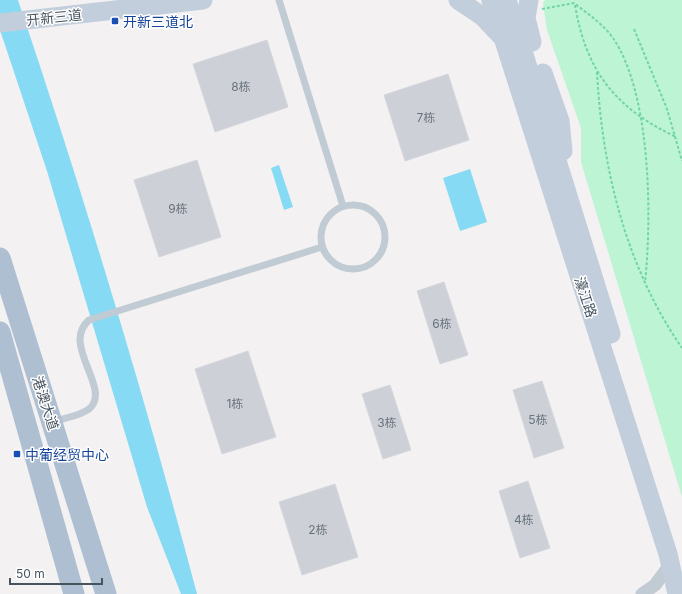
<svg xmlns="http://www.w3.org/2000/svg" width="682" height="594" viewBox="0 0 682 594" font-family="Inter,'Noto Sans SC',sans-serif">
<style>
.green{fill:#bdf4d3}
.water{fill:#86daf4}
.building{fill:#cdd0d6;stroke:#d5d7dd}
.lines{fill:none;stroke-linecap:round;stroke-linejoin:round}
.path{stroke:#71d5a6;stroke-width:2;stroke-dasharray:3 2;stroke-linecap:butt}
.lane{stroke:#c1cbd4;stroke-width:7}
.street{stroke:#c1cbd4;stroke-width:13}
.secondary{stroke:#c2cedb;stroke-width:19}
.primary{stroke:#afbfd2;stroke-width:21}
.transit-dot{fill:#1a4fb4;stroke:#fff;stroke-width:1.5}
.labels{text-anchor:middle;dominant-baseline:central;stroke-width:3;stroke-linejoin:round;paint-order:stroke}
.number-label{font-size:12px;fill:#68737e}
.street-label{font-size:14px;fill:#475460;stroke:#fff}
.transit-label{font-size:14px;fill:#164399;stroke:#fff;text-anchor:start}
</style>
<rect width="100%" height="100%" fill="#f3f1f1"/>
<!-- green -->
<path class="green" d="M545,0H682V497L581,162V128L547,30L543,3Z"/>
<!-- water -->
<g class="water">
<path d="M0,0H18C84,196 144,394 197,594H181L147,507L47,171L0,30Z"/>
<path d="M279,165L293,207L284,210L271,168Z"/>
<path d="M470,169L487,222L460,231L443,178Z"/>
</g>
<!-- building -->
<g class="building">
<path d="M267,40L288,107L215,132L193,64Z"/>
<path d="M448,74L469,140L405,161L384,95Z"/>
<path d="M197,160L221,237L159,257L134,180Z"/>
<path d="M444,282L468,355L440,364L417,291Z"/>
<path d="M248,351L276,437L222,454L195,369Z"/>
<path d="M542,381L564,448L534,458L513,390Z"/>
<path d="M390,385L411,450L383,459L362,394Z"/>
<path d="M528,481L550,548L520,558L499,491Z"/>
<path d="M335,484L358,557L302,575L279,502Z"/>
</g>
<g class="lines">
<!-- path -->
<g class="path">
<path d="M575,5C586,71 615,108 676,137"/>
<path d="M542,9L574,3C588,14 603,24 613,38C651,94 652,216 645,283"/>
<path d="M634,29L667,109L682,161"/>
<path d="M597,72C602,169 626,267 682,348"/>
</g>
<!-- lane -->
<g class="lane">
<path d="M279,0L343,206"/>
<circle cx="353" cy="237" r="32"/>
<path d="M53,422C64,418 80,416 89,409C113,389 60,345 89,320L322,247"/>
</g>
<!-- street -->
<path class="street" d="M642,594L655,585L670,565"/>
<!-- secondary -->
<g class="secondary">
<path d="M458,0L482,16L500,35"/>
<path d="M491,0L668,554L677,594"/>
<path d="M507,0L611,334"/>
<path d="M529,0L526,18L532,42"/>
<path d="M0,23L203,0"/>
<path d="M543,73L560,121L563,151"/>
</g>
<!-- primary -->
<g class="primary">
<path d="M0,258L106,594"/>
<path d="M0,332L74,594"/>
</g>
</g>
<!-- markers -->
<g class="transit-dot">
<rect x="111" y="17" width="8" height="8" rx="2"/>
<rect x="13" y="450" width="8" height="8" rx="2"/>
</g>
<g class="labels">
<!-- number labels -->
<g class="number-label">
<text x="241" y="86">8栋</text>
<text x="426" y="117">7栋</text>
<text x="178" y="208">9栋</text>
<text x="442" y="323">6栋</text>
<text x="235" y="403">1栋</text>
<text x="538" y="419">5栋</text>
<text x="387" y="422">3栋</text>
<text x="524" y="519">4栋</text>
<text x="318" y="529">2栋</text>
</g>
<!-- street labels -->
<g class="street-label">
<text transform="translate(54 17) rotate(-6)">开新三道</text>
<text transform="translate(586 297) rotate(72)">濠江路</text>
<text transform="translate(46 403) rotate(72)">港澳大道</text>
</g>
<!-- transit labels -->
<g class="transit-label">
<text x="123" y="21">开新三道北</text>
<text x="25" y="454">中葡经贸中心</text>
</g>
</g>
<!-- scale -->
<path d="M10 578v6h92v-6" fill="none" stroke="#475460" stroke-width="2"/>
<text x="16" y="578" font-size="12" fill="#475460" stroke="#ffffff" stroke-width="3" paint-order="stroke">50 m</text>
</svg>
